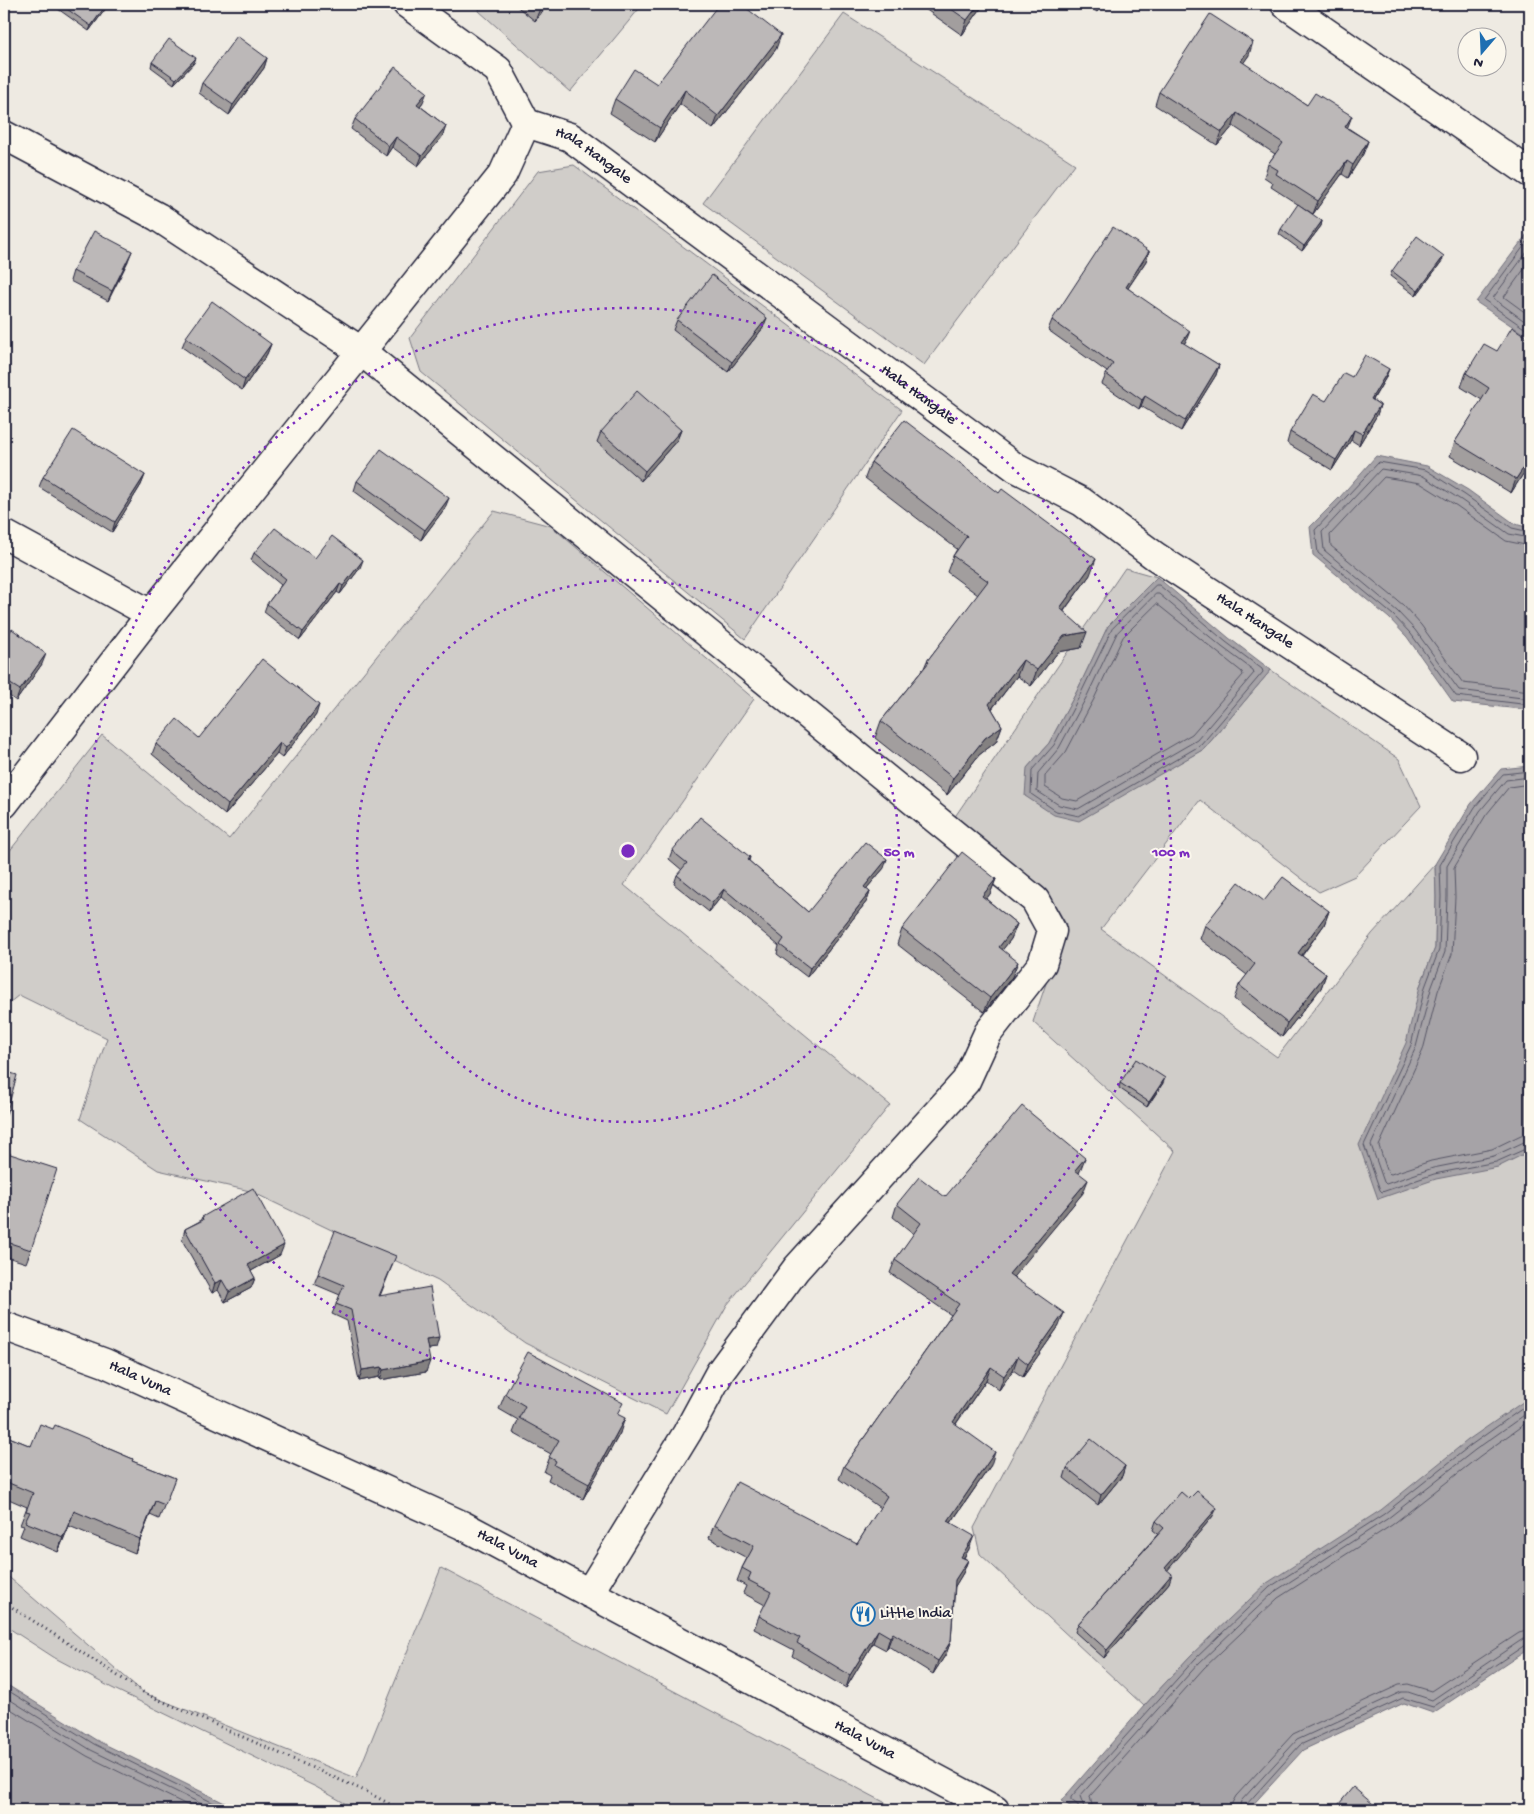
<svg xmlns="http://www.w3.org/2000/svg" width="1534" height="1814" viewBox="0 0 1534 1814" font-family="'Gochi Hand',sans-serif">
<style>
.green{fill:#d0cdc9;stroke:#797882}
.water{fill:#a6a3a7;stroke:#716f7c}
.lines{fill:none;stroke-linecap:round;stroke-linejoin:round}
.shore{stroke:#575666;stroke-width:1}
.minor-casing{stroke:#22223b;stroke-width:31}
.path{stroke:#22223b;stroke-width:3;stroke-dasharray:1 4;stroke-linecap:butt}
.minor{stroke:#fbf7ec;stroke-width:28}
.wall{fill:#a29e9e;stroke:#22223b}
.shaded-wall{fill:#848181;stroke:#22223b}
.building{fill:#bcb8b8;stroke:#22223b}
.ring{fill:none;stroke:#7b2cbf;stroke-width:2.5;stroke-dasharray:2.5 5}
.labels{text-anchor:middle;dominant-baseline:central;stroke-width:4;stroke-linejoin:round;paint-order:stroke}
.street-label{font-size:16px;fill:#22223b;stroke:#fbf7ec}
.poi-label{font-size:16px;fill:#22223b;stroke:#fbf7ec;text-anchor:start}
.centre{fill:#7b2cbf;stroke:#fbf7ec;stroke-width:2.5}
.ring-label{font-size:15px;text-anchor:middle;font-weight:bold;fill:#7b2cbf;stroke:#fbf7ec;stroke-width:4;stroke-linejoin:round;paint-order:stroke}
</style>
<rect width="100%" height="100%" fill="#eeeae2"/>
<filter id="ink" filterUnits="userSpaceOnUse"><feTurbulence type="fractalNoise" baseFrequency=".02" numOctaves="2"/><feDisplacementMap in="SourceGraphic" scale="10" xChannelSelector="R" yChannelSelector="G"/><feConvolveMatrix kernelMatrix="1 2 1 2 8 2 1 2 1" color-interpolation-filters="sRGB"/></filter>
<g filter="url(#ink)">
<!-- green -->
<g class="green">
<path d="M480,4H643L570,92L479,11Z"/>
<path d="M844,14L1075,164L924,365L703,203Z"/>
<path d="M574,165L902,410L745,639L421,372L410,338L538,171Z"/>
<path d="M494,511L551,526L754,699L624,885L890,1105L727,1305L666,1414L525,1343L438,1281L250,1191L158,1170L80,1119L107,1038L19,995L4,1007V858L102,735L229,839Z"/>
<path d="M1125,568L1157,577L1108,626L1077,691L1049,743L1027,768L1149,779L1204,749L1271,670L1399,759L1421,806L1355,876L1319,892L1200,800L1101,929L1277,1057L1372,934L1435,864L1436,897L1435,948L1420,986L1530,987V1480L1191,1655L1144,1706L980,1554L974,1528L1175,1151L1033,1022L1066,924L1046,890L954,818Z"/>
<path d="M441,1568L899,1810H357L316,1787L112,1688L55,1658L4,1625V1573L144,1693L356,1778Z"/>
</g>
<!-- water -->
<g class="water">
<path d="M1530,230V338L1476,302Z"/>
<path d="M1376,456L1427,466L1468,490L1515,524L1530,528V710L1453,702L1407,637L1389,618L1313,555L1310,527L1340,497Z"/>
<path d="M1157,577L1229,638L1271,670L1204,749L1079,821L1054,815L1025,796L1027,768L1049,743L1077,691L1108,626Z"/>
<path d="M1530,766V1151L1498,1167L1436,1179L1378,1199L1359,1145L1406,1043L1420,986L1435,948L1436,897L1435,864L1471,804L1501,769Z"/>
<path d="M1530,1397V1648L1433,1713L1404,1703L1303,1750L1248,1810H1077L1061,1801L1144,1706L1191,1655L1267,1583L1381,1510L1468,1440Z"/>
<path d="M4,1683L96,1740L239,1810H4Z"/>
</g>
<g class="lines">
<!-- shore -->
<g class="shore">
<path d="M1530,238L1484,300L1530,332"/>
<path d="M1530,248L1493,298L1530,325"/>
<path d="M1530,261L1504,297L1530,316"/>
<path d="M1530,532L1512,528L1465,495L1426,470L1379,462L1315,530L1318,553L1393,615L1411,634L1456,696L1530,705"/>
<path d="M1530,538L1509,534L1461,500L1423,476L1381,469L1322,532L1324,550L1397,611L1415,630L1459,690L1530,699"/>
<path d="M1530,546L1506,541L1457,506L1420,483L1384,477L1330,535L1331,546L1403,605L1421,625L1463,683L1530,691"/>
<path d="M1156,585H1159L1226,642L1262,669L1263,672L1201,745L1079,816L1056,811L1031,794L1032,770L1054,745L1081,693L1112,629Z"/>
<path d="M1156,594H1159L1222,647L1253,670L1254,673L1197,740L1078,809L1059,805L1037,791L1038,773L1059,748L1087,696L1117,633Z"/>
<path d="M1157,604L1242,672L1243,675L1192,734L1077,801L1062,798L1045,787V776L1066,752L1094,699L1123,637Z"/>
<path d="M1530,771L1503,774L1475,807L1440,865L1441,897L1439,950L1425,987L1411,1045L1364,1145L1380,1190L1382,1192L1434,1174L1496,1162L1530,1147"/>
<path d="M1530,777L1506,780L1480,811L1447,866V897L1445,952L1431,989L1416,1047L1371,1145L1384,1182L1386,1184L1433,1168L1494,1156L1524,1142L1530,1141"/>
<path d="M1530,784L1509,787L1486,815L1454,868L1455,897L1452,954L1438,991L1423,1050L1379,1146L1388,1173L1391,1174L1431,1161L1492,1149L1521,1135L1530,1133"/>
<path d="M4,1688L94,1744L228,1810"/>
<path d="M4,1696L91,1750L214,1810"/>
<path d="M4,1705L87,1756L197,1810"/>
<path d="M1079,1810L1078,1805L1071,1800V1797L1195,1659L1270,1587L1384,1514L1471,1445L1530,1403"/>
<path d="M1085,1810L1080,1796L1199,1663L1274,1592L1387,1519L1475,1450L1530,1411"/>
<path d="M1093,1810L1090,1796L1204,1668L1278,1598L1392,1525L1480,1456L1530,1420"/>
<path d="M1231,1810L1232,1803L1236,1796L1293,1734L1399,1685L1408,1684L1431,1691L1519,1633L1530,1630"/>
<path d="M1239,1810L1241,1801L1297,1740L1401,1692H1408L1432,1700L1523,1639L1530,1637"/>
<path d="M1245,1810L1246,1805L1300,1745L1403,1698L1433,1707L1525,1645L1530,1644"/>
</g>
<!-- minor casing -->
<g class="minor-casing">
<g id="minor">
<path id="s1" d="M407,4L498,70L526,123L570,137L1016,468L1082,502L1155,556L1461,756"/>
<path d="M1285,4L1530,173"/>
<path d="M4,135L158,217L361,351L1035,900L1052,931L1042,964L988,1033L966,1081L796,1269L720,1372L687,1433L589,1593"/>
<path d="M4,534L151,614"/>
<path d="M4,804L151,614L503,174L526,123"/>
<path id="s2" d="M4,1326L105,1363L462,1525L995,1810"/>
</g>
</g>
<!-- path -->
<path class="path" d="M4,1602L146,1694L367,1792L401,1810"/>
<!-- minor -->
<use href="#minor" class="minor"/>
</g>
<!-- wall -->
<g class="wall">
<path d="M60,4H108L107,7L89,31L58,9Z"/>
<path d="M514,4H548L535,21Z"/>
<path d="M918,4H984L962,35Z"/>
<path d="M1085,4H1102L1097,12Z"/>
<path d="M776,49L713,129L680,104L655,142L610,113L615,99L657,84Z"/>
<path d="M1249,55L1243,63L1307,105L1348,128L1368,141L1363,154L1348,178L1342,174L1313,214L1271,187L1273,183L1264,177L1268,164L1275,154L1233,126L1217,145L1155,105L1159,92Z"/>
<path d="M267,58L264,68L229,115L199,93L202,83Z"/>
<path d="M152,62L194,63L174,84L151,67Z"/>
<path d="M423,102L420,106L446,126L442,137L418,166L392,147L386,156L351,129L355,119Z"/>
<path d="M1322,221L1321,226L1302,251L1279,234L1281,229Z"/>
<path d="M1149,251L1146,261L1128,288L1186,341L1184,344L1219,365L1216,375L1181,431L1141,406L1139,409L1102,384L1107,372L1048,330L1052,320Z"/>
<path d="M1444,256L1442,261L1416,296L1390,276L1392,271Z"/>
<path d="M128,261L108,301L70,281L73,271Z"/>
<path d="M677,320L763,328L728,372L673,330Z"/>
<path d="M186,337L271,344L267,354L242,390L182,347Z"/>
<path d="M1530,339V463L1511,493L1450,456L1455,442L1482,400L1461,387L1466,373L1497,351Z"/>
<path d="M1389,369L1385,379L1373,400L1380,405L1377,415L1359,445L1351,440L1332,470L1287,443L1290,432L1326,401L1352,377Z"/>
<path d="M681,430L677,440L641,481L597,442L601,432Z"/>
<path d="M871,462L1090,575L1064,611L1081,648L1058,652L1031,686L1017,676L992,709L1002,726L996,742L979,755L947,795L875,738L881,721L924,668L927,661L978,595L947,572L953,556L957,549L865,478Z"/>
<path d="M145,475L141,485L112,532L39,487L43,477Z"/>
<path d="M357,481L445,508L421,540L354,491Z"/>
<path d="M254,553L315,558L360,568L340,594L337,592L300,640L264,612L267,604L281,585L251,560Z"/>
<path d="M4,640L42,664L16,701L4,692Z"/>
<path d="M316,715L282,758L277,754L225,815L152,754L156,744L199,738Z"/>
<path d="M672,851L750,857L749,861L808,912L884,868L866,889L870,892L867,901L807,977L777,954L779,946L721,897L709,912L674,884L677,875L682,870L669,859Z"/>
<path d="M996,879L990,894L986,899L1017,924L1011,939L1002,950L1012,977L984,1012L897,944L902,929Z"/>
<path d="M1264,901L1329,911L1324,925L1302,956L1326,974L1321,988L1282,1037L1234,999L1239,985L1247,975L1200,939L1205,925Z"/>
<path d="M1120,1083H1163L1147,1107L1119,1088Z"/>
<path d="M4,1152L31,1250L26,1263L4,1256Z"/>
<path d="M1080,1171L1079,1173L1083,1193L1013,1276L1059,1326L1023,1377L1013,1370L999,1390L986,1380L956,1424L991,1465L951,1523L969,1549L964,1558L968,1560L963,1573L955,1586L951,1641L946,1654L933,1674L888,1646L886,1650L873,1643L846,1688L792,1656L794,1650L754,1629L759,1616L765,1605L743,1593L746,1586L737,1581L742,1568L747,1558L709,1538L714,1525L857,1544L880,1508L839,1479L844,1466L951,1315L890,1273L895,1260L914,1234L893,1217L897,1204L945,1197Z"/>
<path d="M202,1217L280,1255L251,1271L255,1278L251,1288L225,1302L218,1290L212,1293L182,1240L185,1229L200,1221Z"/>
<path d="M392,1266L380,1296L436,1348L428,1349L426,1372L380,1380L379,1377L359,1381L347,1321L332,1314L340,1295L314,1284L318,1274Z"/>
<path d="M505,1394L619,1415L620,1433L583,1499L548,1480L550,1475L544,1472L551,1454L513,1433L518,1420L499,1409Z"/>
<path d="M53,1429L100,1445L133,1459L132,1461L175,1478L159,1519L150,1515L135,1553L69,1526L58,1552L20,1536L24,1526L20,1525L27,1507L4,1497V1435L31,1446Z"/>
<path d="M1125,1466L1122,1476L1098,1505L1064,1478L1067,1468Z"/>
<path d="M1189,1499L1213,1516L1167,1570L1169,1583L1104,1658L1075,1632L1078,1624L1158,1534L1153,1530L1156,1521Z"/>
</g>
<!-- shaded-wall -->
<g class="shaded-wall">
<path d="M107,4H108L107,7L89,31L91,26Z"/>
<path d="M542,4H548L535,21L541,6Z"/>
<path d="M979,4H984L962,35L967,20Z"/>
<path d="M1100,4H1102L1097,12Z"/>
<path d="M781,35L776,49L713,129L718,116Z"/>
<path d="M1253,42L1249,55L1236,74L1241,61Z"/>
<path d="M196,58L194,63L174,84L176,79Z"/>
<path d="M267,58L264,68L229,115L233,105Z"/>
<path d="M685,90L680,104L655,142L660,128Z"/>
<path d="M427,92L423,102L414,114L417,104Z"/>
<path d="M1237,113L1233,126L1217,145L1222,132Z"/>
<path d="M1352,116L1347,129L1345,127Z"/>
<path d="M446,126L442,137L418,166L422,156Z"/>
<path d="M396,137L392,147L386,156L389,146Z"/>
<path d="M1368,141L1363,154L1348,178L1353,165Z"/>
<path d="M1347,161L1342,174L1313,214L1318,201Z"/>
<path d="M1322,221L1321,226L1302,251L1304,246Z"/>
<path d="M132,251L128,261L108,301L112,291Z"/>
<path d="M1149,251L1146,261L1122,297L1126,287Z"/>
<path d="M1444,256L1442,261L1416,296L1418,291Z"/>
<path d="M767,318L763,328L728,372L732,362Z"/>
<path d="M1190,331L1186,341L1178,352L1182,342Z"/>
<path d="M271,344L267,354L242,390L245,380Z"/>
<path d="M1219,365L1216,375L1181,431L1185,421Z"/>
<path d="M1389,369L1385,379L1367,409L1371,399Z"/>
<path d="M1145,396L1141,406L1139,409L1142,400Z"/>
<path d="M1380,405L1377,415L1359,445L1362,434Z"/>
<path d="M681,430L677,440L641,481L645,471Z"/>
<path d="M1354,430L1351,440L1332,470L1336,460Z"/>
<path d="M1530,458V463L1511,493L1516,479Z"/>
<path d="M145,475L141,485L112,532L115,522Z"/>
<path d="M449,498L445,508L421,540L425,530Z"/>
<path d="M1096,559L1090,575L1054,624L1060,608Z"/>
<path d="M363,560L360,568L340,594L343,586Z"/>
<path d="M340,584L337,592L300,640L303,632Z"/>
<path d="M1087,632L1081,648L1058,652L1031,686L1037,670L1064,636Z"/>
<path d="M46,654L42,664L16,701L20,690Z"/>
<path d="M1023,660L1017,676L983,720L989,704Z"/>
<path d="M319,705L316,715L282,758L286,748Z"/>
<path d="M1002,726L996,742L979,755L947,795L953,778L985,738Z"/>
<path d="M280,743L277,754L225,815L228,805Z"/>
<path d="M887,859L884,868L861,895L864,887Z"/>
<path d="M996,879L990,894L977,911L982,896Z"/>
<path d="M724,889L721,897L709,912L712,903Z"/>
<path d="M870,892L867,901L807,977L810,968Z"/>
<path d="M1329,911L1324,925L1293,967L1298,953Z"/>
<path d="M1017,924L1011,939L993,962L999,947Z"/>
<path d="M1018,962L1012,977L984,1012L990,998Z"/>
<path d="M1326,974L1321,988L1282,1037L1287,1023Z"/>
<path d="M1165,1078L1163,1083L1147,1107L1149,1102Z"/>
<path d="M1085,1158L1080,1171L1070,1183L1075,1170Z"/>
<path d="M1088,1180L1083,1193L1005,1287L1009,1274Z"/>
<path d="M284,1245L280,1255L244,1275L248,1265Z"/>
<path d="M255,1278L251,1288L225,1302L229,1292Z"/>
<path d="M222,1280L218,1290L212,1293L215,1283Z"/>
<path d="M1064,1313L1059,1326L1023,1377L1028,1364Z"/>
<path d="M439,1338L436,1348L422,1350L426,1340Z"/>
<path d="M1018,1356L1013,1370L999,1390L1004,1376Z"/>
<path d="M430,1361L426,1372L380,1380L383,1370Z"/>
<path d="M382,1367L379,1377L359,1381L362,1370Z"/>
<path d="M991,1367L986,1380L948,1435L953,1422Z"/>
<path d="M625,1418L620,1433L583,1499L589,1484Z"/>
<path d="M995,1452L991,1465L943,1534L948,1521Z"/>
<path d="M1125,1466L1122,1476L1098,1505L1101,1495Z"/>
<path d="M155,1501L150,1515L135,1553L140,1539Z"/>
<path d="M1217,1508L1213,1516L1162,1577L1165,1568Z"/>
<path d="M74,1511L69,1526L58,1552L63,1537Z"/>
<path d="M974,1536L969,1549L956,1570L961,1557Z"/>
<path d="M968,1560L963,1573L951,1593L955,1580Z"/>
<path d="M1172,1574L1169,1583L1104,1658L1107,1650Z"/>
<path d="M878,1630L873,1643L846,1688L850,1675Z"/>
<path d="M893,1633L888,1646L886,1650L890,1637Z"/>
<path d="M951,1641L946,1654L933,1674L938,1661Z"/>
</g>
<!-- building -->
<g class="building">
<path d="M60,4H107L91,26Z"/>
<path d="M719,4H741L781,35L718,116L685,90L660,128L615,99L634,69L657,84Z"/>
<path d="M944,4H979L967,20Z"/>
<path d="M1210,14L1253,42L1241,61L1307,105L1315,93L1352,116L1345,127L1368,141L1353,165L1347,161L1318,201L1276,174L1278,170L1268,164L1283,143L1237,113L1222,132L1159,92Z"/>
<path d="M237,36L267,58L233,105L202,83Z"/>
<path d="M169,39L196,58L176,79L152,62Z"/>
<path d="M395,67L427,92L417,104L446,126L422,156L396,137L389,146L355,119Z"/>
<path d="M1298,204L1322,221L1304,246L1281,229Z"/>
<path d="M1113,227L1149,251L1126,287L1190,331L1182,342L1219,365L1185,421L1145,396L1142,400L1106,374L1113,364L1052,320Z"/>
<path d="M94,231L132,251L112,291L73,271Z"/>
<path d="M1417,236L1444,256L1418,291L1392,271Z"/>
<path d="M712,275L767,318L732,362L677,320Z"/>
<path d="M212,301L271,344L245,380L186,337Z"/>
<path d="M1512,327L1530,339V458L1516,479L1455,442L1489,388L1466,373L1484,344L1497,351Z"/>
<path d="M1365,355L1389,369L1371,399L1380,405L1362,434L1354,430L1336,460L1290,432L1313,394L1326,401L1344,373L1352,377Z"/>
<path d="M637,391L681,430L645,471L601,432Z"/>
<path d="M904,420L999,493L1002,489L1096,559L1060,608L1087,632L1064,636L1037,670L1023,660L989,704L1002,726L985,738L953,778L881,721L929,662L927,661L988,581L953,556L967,536L871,462Z"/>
<path d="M73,430L145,475L115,522L43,477Z"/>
<path d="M381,449L449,498L425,530L357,481Z"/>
<path d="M275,528L315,558L332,536L363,560L343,586L340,584L303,632L267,604L286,579L254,553Z"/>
<path d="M12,629L46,654L20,690L4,680V640Z"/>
<path d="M262,659L319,705L286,748L280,743L228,805L156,744L177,719L199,738Z"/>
<path d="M700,817L750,857L748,860L808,912L865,842L887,859L864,887L870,892L810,968L780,945L784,939L724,889L712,903L677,875L687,863L672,851Z"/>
<path d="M962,852L996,879L982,896L1017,924L999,947L1018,962L990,998L902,929Z"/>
<path d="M1283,877L1329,911L1298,953L1326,974L1287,1023L1239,985L1255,964L1205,925L1239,882L1264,901Z"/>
<path d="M1136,1059L1165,1078L1149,1102L1120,1083Z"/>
<path d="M4,1071L17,1075L4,1122Z"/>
<path d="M1022,1106L1085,1158L1075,1170L1088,1180L1009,1274L1064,1313L1028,1364L1018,1356L1004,1376L991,1367L953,1422L995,1452L948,1521L974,1536L961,1557L968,1560L955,1580L951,1641L938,1661L893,1633L890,1637L878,1630L850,1675L797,1643L800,1638L759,1616L771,1592L748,1580L751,1573L742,1568L754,1546L714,1525L737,1482L857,1544L887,1496L844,1466L959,1304L895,1260L921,1223L897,1204L919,1177L945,1197Z"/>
<path d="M4,1152L57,1169L31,1250L4,1241Z"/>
<path d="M253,1188L284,1245L248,1265L255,1278L229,1292L222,1280L215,1283L185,1229L203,1220L202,1217Z"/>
<path d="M335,1231L396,1256L379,1296L430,1287L439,1338L426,1340L430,1361L383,1370L382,1367L362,1370L351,1310L336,1304L344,1285L318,1274Z"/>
<path d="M528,1352L623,1403L617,1414L625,1418L589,1484L554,1465L556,1461L549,1457L559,1440L519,1418L525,1406L505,1394Z"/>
<path d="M40,1424L53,1429L55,1425L100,1444V1445L133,1459L132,1461L175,1478L165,1505L155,1501L140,1539L74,1511L63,1537L25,1522L30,1512L26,1511L33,1493L4,1481V1435L31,1446Z"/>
<path d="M1091,1439L1125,1466L1101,1495L1067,1468Z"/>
<path d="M1197,1491L1217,1508L1165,1568L1172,1574L1107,1650L1078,1624L1164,1528L1156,1521L1181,1492L1189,1499Z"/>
<path d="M1353,1787L1380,1810H1334Z"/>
</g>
</g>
<!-- distance rings -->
<g class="ring">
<circle cx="628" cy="851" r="271"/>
<circle cx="628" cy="851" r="543"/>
</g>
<!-- icons -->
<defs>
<g id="restaurant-ring" transform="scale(1.25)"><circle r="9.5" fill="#fbf7ec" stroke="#1f6fb2" stroke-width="1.5"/><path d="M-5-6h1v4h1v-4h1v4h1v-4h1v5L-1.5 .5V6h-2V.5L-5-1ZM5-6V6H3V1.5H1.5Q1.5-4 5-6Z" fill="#1f6fb2"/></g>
</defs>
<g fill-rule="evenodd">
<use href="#restaurant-ring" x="863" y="1614"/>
</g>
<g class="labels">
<!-- street labels -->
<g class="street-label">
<text stroke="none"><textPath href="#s1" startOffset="248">Hala Hangale</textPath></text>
<text stroke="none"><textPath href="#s1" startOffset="652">Hala Hangale</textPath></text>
<text stroke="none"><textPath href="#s1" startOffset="1058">Hala Hangale</textPath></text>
<text stroke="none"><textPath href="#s2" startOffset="146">Hala Vuna</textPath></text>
<text stroke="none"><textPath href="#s2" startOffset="551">Hala Vuna</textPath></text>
<text stroke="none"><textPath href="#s2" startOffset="956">Hala Vuna</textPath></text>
</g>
<!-- poi labels -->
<g class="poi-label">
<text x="880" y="1614">Little India</text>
</g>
</g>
<circle cx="628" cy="851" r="8" class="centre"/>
<g class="ring-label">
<text x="899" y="856">50 m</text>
<text x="1171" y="856">100 m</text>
</g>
<!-- margin -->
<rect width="1534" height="1814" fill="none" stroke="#fbf7ec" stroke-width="20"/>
<rect x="10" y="10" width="1514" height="1794" fill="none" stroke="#22223b" stroke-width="2" filter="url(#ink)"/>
<!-- north arrow -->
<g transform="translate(1482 52) rotate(199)"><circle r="24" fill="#fbf7ec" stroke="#a4a2a5"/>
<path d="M0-4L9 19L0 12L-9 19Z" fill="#1f6fb2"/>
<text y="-8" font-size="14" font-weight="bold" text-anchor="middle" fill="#22223b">N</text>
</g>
</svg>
